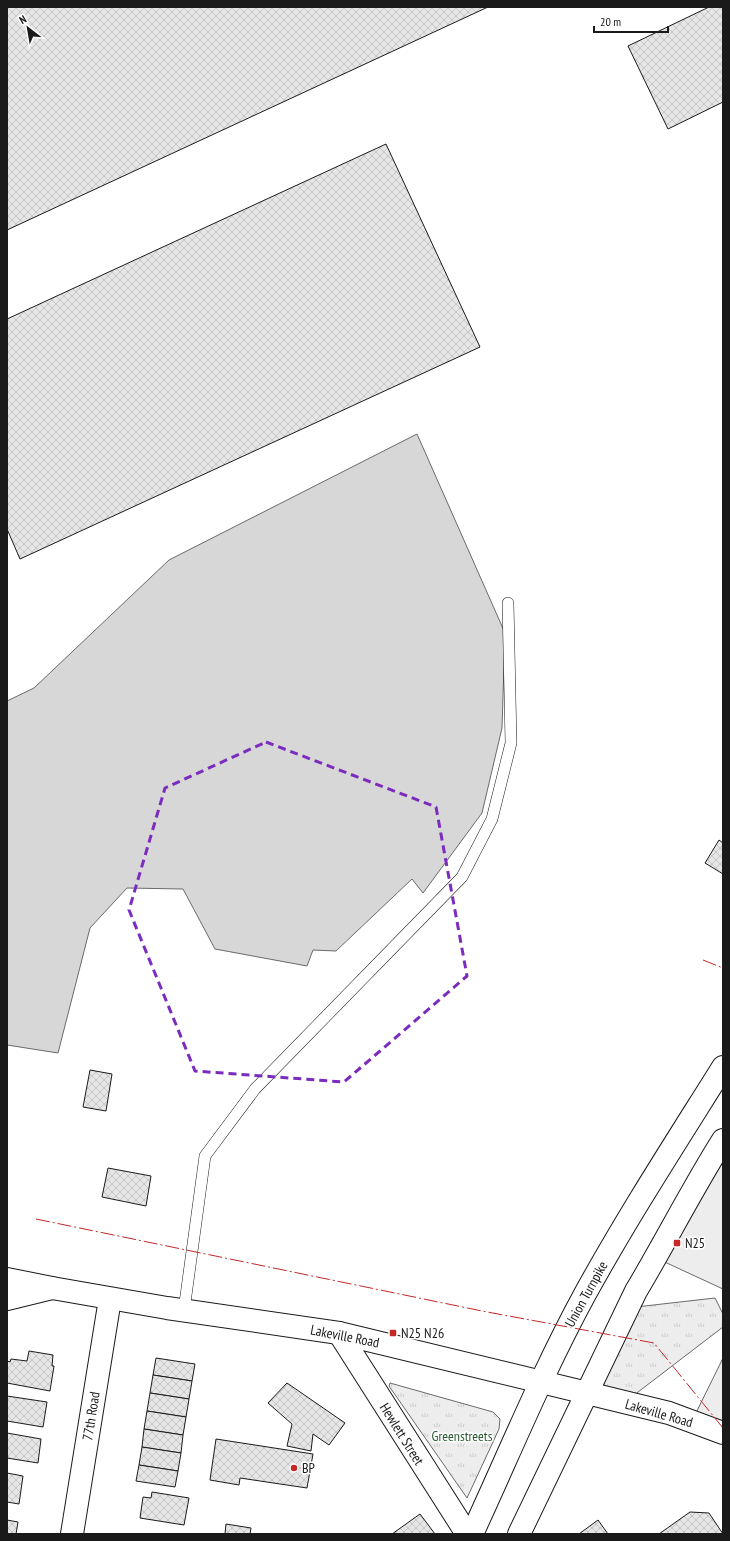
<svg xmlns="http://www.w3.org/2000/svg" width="730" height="1541" viewBox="0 0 730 1541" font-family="'PT Sans Narrow',sans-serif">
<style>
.grass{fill:url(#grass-tufts);stroke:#6a6a6a}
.pitch{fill:#ededed;stroke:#6a6a6a}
.water{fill:#d7d7d7;stroke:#6a6a6a}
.building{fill:url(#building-cross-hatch);stroke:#1a1a1a}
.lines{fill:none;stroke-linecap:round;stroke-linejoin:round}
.service-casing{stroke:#1a1a1a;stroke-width:12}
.minor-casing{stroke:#1a1a1a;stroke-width:24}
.secondary-casing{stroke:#1a1a1a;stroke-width:24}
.primary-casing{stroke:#1a1a1a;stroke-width:24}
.service{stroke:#fff;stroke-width:11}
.minor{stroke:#fff;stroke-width:22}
.secondary{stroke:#fff;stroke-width:22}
.primary{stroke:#fff;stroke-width:22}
.power{stroke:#c62828;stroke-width:1;stroke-dasharray:14 3 2 3;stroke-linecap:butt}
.marked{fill:none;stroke:#7b2cbf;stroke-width:3;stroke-dasharray:8 5;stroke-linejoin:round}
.poi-dot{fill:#c62828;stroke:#fff;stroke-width:1.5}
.labels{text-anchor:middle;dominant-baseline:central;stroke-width:3;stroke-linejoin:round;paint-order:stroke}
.poi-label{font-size:14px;fill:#1a1a1a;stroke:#fff;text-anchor:start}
.street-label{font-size:14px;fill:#1a1a1a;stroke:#fff}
.park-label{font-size:14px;fill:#2b5a34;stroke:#fff}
</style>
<defs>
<pattern id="grass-tufts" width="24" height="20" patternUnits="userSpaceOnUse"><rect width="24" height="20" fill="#ededed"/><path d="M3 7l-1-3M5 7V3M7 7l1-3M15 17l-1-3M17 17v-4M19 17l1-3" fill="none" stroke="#cbcbcb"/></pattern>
<pattern id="building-cross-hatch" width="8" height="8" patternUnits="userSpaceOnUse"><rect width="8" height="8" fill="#e6e6e6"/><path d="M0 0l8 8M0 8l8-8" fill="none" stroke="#c5c5c5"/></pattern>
</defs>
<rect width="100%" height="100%" fill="#fff"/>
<!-- grass -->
<g class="grass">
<path d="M715,1298L723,1314V1327L625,1402L585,1391L627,1308Z"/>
<path d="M390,1383L493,1412L500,1419L499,1429L467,1498L389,1386Z"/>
</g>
<!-- pitch -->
<g class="pitch">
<path d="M723,1146V1289L656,1258Z"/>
<path d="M723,1358V1433L692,1421Z"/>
</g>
<!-- water -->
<path class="water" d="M417,434L505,633L502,728L482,813L423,893L412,879L336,951L313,950L307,966L215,949L183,889L127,888L90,928L58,1053L7,1045V701L34,688L169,560Z"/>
<!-- building -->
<g class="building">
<path d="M7,7H488L7,230Z"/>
<path d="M709,7H723V102L668,129L628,46Z"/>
<path d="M386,144L480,347L20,559L7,529V319Z"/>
<path d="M719,840L723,843V874L705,863Z"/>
<path d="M90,1070L112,1074L106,1111L83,1107Z"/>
<path d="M108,1168L151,1176L146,1206L102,1197Z"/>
<path d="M29,1351L53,1355L52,1366H54L50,1391L7,1383V1361L10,1362L11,1359L27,1361Z"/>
<path d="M156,1358L195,1364L192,1381L153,1375Z"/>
<path d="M153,1375L192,1381L189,1399L150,1393Z"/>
<path d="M287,1383L345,1423L329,1445L313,1434L311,1451L287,1446L292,1424L268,1403Z"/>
<path d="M150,1393L189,1399L186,1417L147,1411Z"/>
<path d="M7,1396L47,1402L43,1427L7,1421Z"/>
<path d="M147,1411L186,1417L183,1435L144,1429Z"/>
<path d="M144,1429L183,1435L181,1453L142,1447Z"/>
<path d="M7,1433L41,1439L38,1463L7,1458Z"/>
<path d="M216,1439L313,1454L307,1488L240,1478L239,1485L210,1480Z"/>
<path d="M142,1447L181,1453L178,1471L139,1465Z"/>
<path d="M139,1465L178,1471L175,1487L136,1481Z"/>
<path d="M7,1473L23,1476L19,1504L7,1502Z"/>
<path d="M152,1492L189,1498L184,1525L140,1518L143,1497L151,1498Z"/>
<path d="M690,1512L709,1513L723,1534H659Z"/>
<path d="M420,1514L435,1534H392Z"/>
<path d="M7,1520L18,1522L16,1534H7Z"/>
<path d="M598,1520L608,1534H579Z"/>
<path d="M226,1524L251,1528L250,1534H225Z"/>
</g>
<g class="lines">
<!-- service casing -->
<g class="service-casing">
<path id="service" d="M184,1310L205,1156L255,1089L462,877L492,819L511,743L508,603"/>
</g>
<!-- minor casing -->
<g class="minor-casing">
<g id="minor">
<path d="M7,1299L52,1288"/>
<path d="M72,1534L110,1299"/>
</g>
</g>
<!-- secondary casing -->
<g class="secondary-casing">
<path id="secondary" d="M587,1393L669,1413L723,1433"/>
</g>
<!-- primary casing -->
<g class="primary-casing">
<g id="primary">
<path d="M7,1279L52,1288L167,1308L339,1333L587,1393"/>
<path d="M339,1333L467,1534"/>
<path d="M472,1534C509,1454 543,1371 585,1294C628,1216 676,1142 723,1067"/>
<path d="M519,1534L636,1291C666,1241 692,1189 723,1140"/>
</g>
</g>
<!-- service -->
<use href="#service" class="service"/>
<!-- minor -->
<use href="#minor" class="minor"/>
<!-- secondary -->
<use href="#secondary" class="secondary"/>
<!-- primary -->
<use href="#primary" class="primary"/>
<!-- power -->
<g class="power">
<path d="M703,960L723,968"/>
<path d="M36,1219L482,1311L654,1343L723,1428"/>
</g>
</g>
<!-- marked area -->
<path class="marked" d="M266,742L436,807L467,976L344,1082L195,1071L129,910L165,788Z"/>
<!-- markers -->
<g class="poi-dot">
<rect x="673" y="1239" width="8" height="8" rx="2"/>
<rect x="389" y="1329" width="8" height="8" rx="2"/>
<circle cx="294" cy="1468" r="4"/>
</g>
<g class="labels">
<!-- poi labels -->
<g class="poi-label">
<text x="685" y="1243">N25</text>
<text x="401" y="1333">N25 N26</text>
<text x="302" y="1468">BP</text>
</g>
<!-- street labels -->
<g class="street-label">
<text transform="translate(586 1294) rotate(-61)">Union Turnpike</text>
<text transform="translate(345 1336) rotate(11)">Lakeville Road</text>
<text transform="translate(659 1413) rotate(16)">Lakeville Road</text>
<text transform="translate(91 1416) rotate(-81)">77th Road</text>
<text transform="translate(402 1434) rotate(58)">Hewlett Street</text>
</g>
<!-- park labels -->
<g class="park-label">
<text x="462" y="1436">Greenstreets</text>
</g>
</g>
<!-- border -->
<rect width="730" height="1541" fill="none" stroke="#1a1a1a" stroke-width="16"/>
<!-- north arrow -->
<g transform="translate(28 28) rotate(329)" stroke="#ffffff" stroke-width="3" paint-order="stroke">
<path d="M0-3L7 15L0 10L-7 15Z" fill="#1a1a1a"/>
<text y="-6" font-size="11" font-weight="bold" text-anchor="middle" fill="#1a1a1a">N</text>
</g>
<!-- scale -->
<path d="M594 26v6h74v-6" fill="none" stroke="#1a1a1a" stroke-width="2"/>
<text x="600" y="26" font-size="12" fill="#1a1a1a" stroke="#ffffff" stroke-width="3" paint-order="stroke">20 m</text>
</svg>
